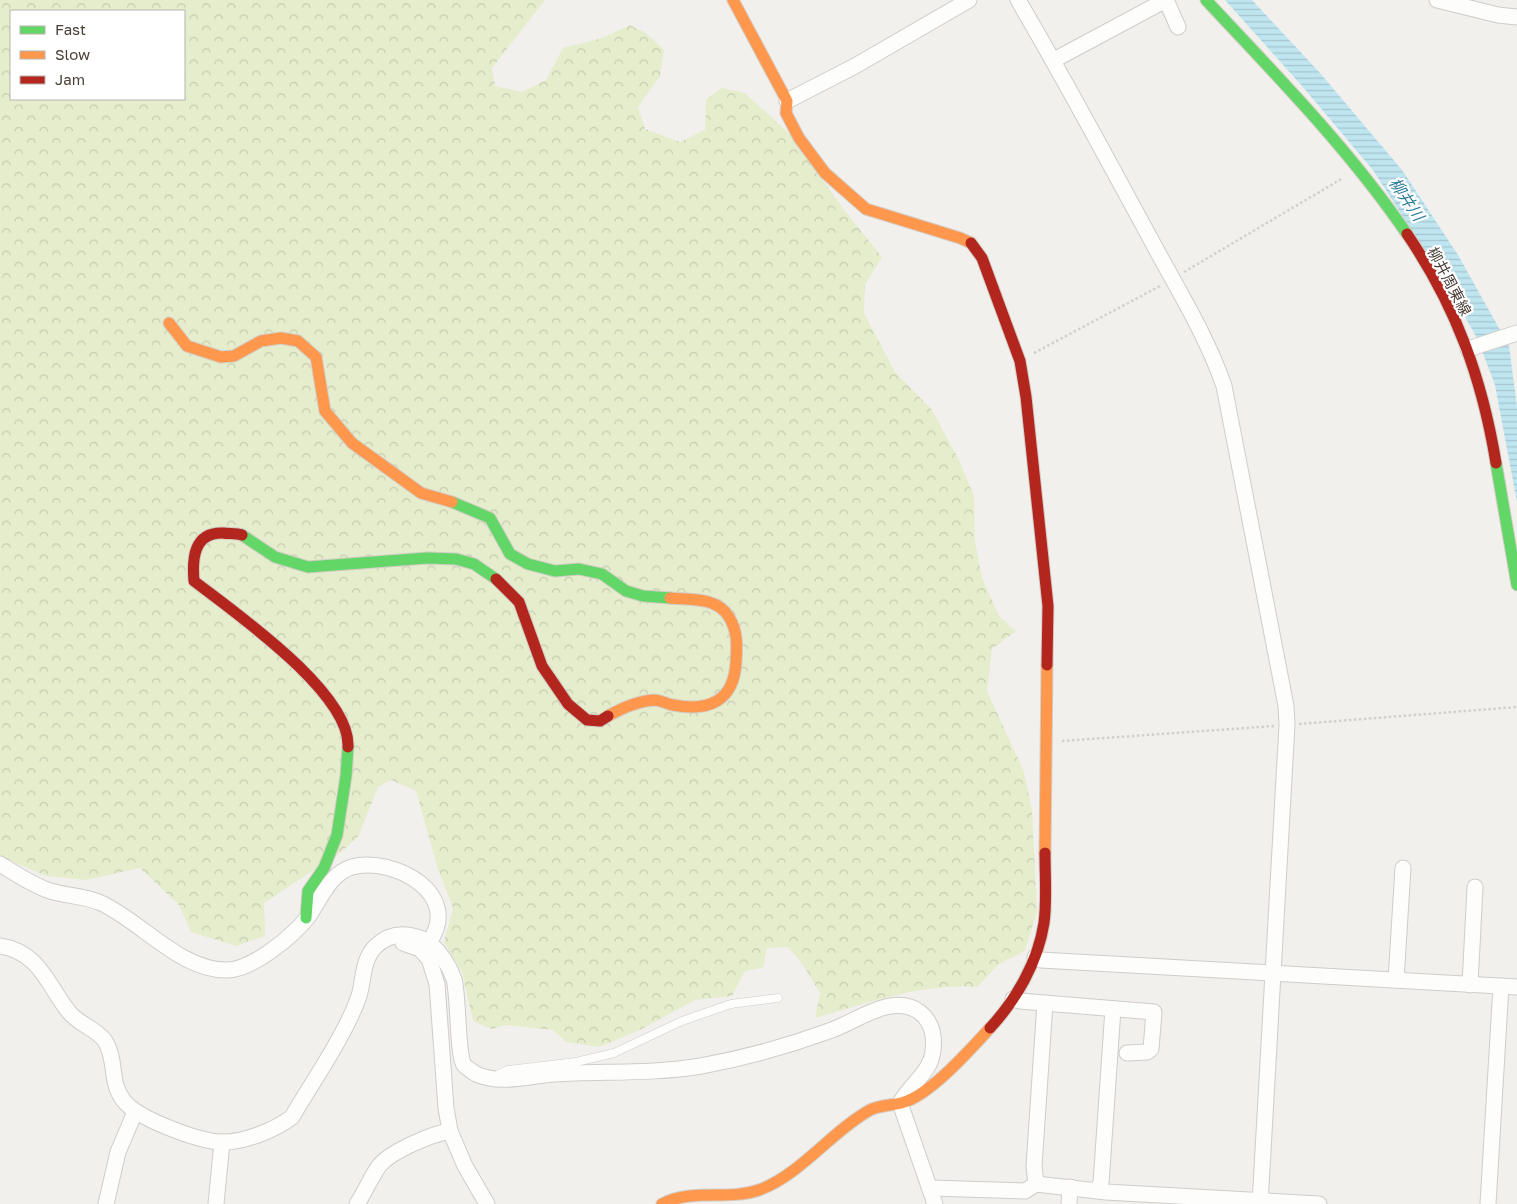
<svg xmlns="http://www.w3.org/2000/svg" width="1517" height="1204" viewBox="0 0 1517 1204" font-family="'Golos Text','Noto Sans JP',sans-serif">
<style>
.forest{fill:url(#forest-crowns);fill-rule:evenodd}
.water{fill:url(#water-rules)}
.lines{fill:none;stroke-linecap:round;stroke-linejoin:round}
.lane-casing{stroke:#cfccc9;stroke-width:9}
.street-casing{stroke:#cfccc9;stroke-width:17}
.fast-casing{stroke:#d3cdc5;stroke-width:13}
.slow-casing{stroke:#d3cdc5;stroke-width:13}
.jam-casing{stroke:#d3cdc5;stroke-width:13}
.path{stroke:#d2d0cb;stroke-width:2.5;stroke-dasharray:2.5 2.5;stroke-linecap:butt}
.lane{stroke:#fdfdfc;stroke-width:8}
.street{stroke:#fdfdfc;stroke-width:15}
.fast{stroke:#63d668;stroke-width:11}
.slow{stroke:#ff974d;stroke-width:11}
.jam{stroke:#b3261e;stroke-width:11}
.labels{text-anchor:middle;dominant-baseline:central;stroke-width:4.5;stroke-linejoin:round;paint-order:stroke}
.street-label{font-size:15px;fill:#4a4038;stroke:#fff}
.water-label{font-size:16px;font-style:italic;fill:#287b97;stroke:#fff}
</style>
<defs>
<pattern id="forest-crowns" width="20" height="18" patternUnits="userSpaceOnUse" patternTransform="scale(1.25)"><rect width="20" height="18" fill="#e5edcd"/><path d="M2 6a3 3 0 1 1 6 0M12 15a3 3 0 1 1 6 0" fill="none" stroke="#c6ccb1"/></pattern>
<pattern id="water-rules" width="6" height="5" patternUnits="userSpaceOnUse" patternTransform="scale(1.25)"><rect width="6" height="5" fill="#bee5f0"/><path d="M0 2.5h6" fill="none" stroke="#a5c6cf"/></pattern>
</defs>
<rect width="100%" height="100%" fill="#f2f0ed"/>
<!-- forest -->
<path class="forest" d="M0,0H545L492,68L495,86L522,92L546,80L563,48L602,38L630,25L646,33L664,50L660,76L638,107L645,129L680,142L705,130L706,100L721,88L745,93L793,137L841,206L882,257L865,285L864,313L895,372L932,410L958,458L974,496L975,541L982,578L999,616L1016,631L992,649L987,691L1024,772L1032,811L1037,911L1025,951L999,964L977,987C921,983 868,1003 815,1018L820,993L803,965L788,947L767,948L763,968L745,971L732,996L695,1000L640,1030L599,1047L566,1042L553,1030L506,1025L491,1029L473,1021L462,972L444,942L453,908L437,866L416,791L391,780L378,787L358,837L340,853L264,903L265,936L236,946L191,932L179,905L140,868L86,880L46,876L0,856ZM11,11H184V99H11Z"/>
<!-- water -->
<path class="water" d="M1225,0H1252L1320,73L1402,170L1458,255L1509,346L1517,407V502L1495,385L1478,340L1450,290L1373,170L1302,86Z"/>
<g class="lines">
<!-- lane casing -->
<g class="lane-casing">
<path id="lane" d="M497,1078L499,1074L508,1070L576,1062L614,1053L682,1021L731,1004L778,998"/>
</g>
<!-- street casing -->
<g class="street-casing">
<g id="street">
<path d="M1018,0C1064,78 1106,157 1149,236C1175,285 1206,334 1224,386L1286,706L1287,725L1260,1204"/>
<path d="M1437,0L1498,15L1517,17"/>
<path d="M1054,60L1166,0L1178,27"/>
<path d="M787,101L855,66L969,0"/>
<path d="M1468,349L1517,333"/>
<path d="M0,864C16,874 32,885 50,891C67,896 85,896 101,903C142,922 181,971 227,970C252,970 293,936 308,917C320,900 330,873 352,867C395,856 463,895 429,942C411,933 392,931 376,946C362,959 364,980 359,996C346,1034 313,1081 292,1117C275,1130 243,1143 221,1142C198,1141 138,1119 124,1101C109,1083 117,1059 105,1041C96,1028 79,1025 69,1012C48,986 40,952 0,946"/>
<path d="M429,942C440,952 449,965 454,979C459,999 457,1054 464,1065C467,1068 473,1072 476,1074C500,1085 529,1076 554,1074C603,1071 653,1074 701,1066C744,1058 788,1046 829,1031C854,1023 891,993 918,1011C926,1016 932,1026 933,1036C937,1071 915,1077 900,1103L935,1204"/>
<path d="M403,943L420,949L429,959L437,984L446,1108L450,1131L465,1166L487,1204"/>
<path d="M1035,957L1041,960L1517,987"/>
<path d="M1396,980L1403,868"/>
<path d="M1470,985L1475,887"/>
<path d="M1013,999L1020,1001L1154,1012L1151,1049L1147,1052L1127,1053"/>
<path d="M1036,1184L1034,1166L1045,1003"/>
<path d="M931,1188L1025,1191L1036,1184L1106,1192L1319,1204"/>
<path d="M1097,1189L1101,1183L1113,1009"/>
<path d="M106,1204L118,1152L135,1112"/>
<path d="M216,1204L222,1142"/>
<path d="M357,1204C365,1192 371,1177 379,1166C391,1151 432,1134 450,1131"/>
<path d="M1069,1204L1070,1187"/>
<path d="M1488,1204L1501,986"/>
</g>
</g>
<!-- fast casing -->
<g class="fast-casing">
<g id="fast">
<path d="M1206,0C1276,75 1349,149 1407,234"/>
<path d="M1496,463L1517,585"/>
<path d="M452,502L490,518L510,554L528,564L555,571L579,569L602,574L626,591L643,596L670,598"/>
<path d="M242,535L275,557L308,567L427,558L456,559L474,564L496,579"/>
<path d="M306,918L308,891L324,868L337,835L346,776L348,747"/>
</g>
</g>
<!-- slow casing -->
<g class="slow-casing">
<g id="slow">
<path d="M733,0L787,101L786,113L799,138L825,173L866,209L960,238L971,243"/>
<path d="M169,323L187,346L221,357L234,356L261,341L281,338L298,341L316,357L325,411L352,443L421,493L452,502"/>
<path d="M608,716C622,708 638,701 654,700C660,700 667,704 673,705C709,712 734,701 736,662C737,645 738,632 729,617C717,597 691,600 670,598"/>
<path d="M1045,853L1047,665"/>
<path d="M662,1204C693,1188 727,1201 759,1190C800,1175 832,1131 870,1110C881,1104 896,1106 907,1101C933,1091 970,1050 990,1028"/>
</g>
</g>
<!-- jam casing -->
<g class="jam-casing">
<g id="jam">
<path d="M1407,234C1456,306 1482,378 1496,463"/>
<path d="M971,243L982,258L1020,361L1026,397L1048,606L1047,665"/>
<path d="M242,535C236,533 229,534 223,533C194,532 192,558 194,581C234,612 351,693 348,747"/>
<path d="M496,579L519,602L542,666L568,704L587,720L600,721L608,716"/>
<path d="M990,1028C1016,1000 1038,962 1044,923C1047,901 1045,876 1045,853"/>
</g>
</g>
<!-- path -->
<g class="path">
<path d="M1184,272L1343,178"/>
<path d="M1034,353L1162,285"/>
<path d="M1299,724L1517,707"/>
<path d="M1062,741L1274,726"/>
</g>
<!-- lane -->
<use href="#lane" class="lane"/>
<!-- street -->
<use href="#street" class="street"/>
<!-- fast -->
<use href="#fast" class="fast"/>
<!-- slow -->
<use href="#slow" class="slow"/>
<!-- jam -->
<use href="#jam" class="jam"/>
</g>
<g class="labels">
<!-- street labels -->
<g class="street-label">
<text transform="translate(1450 281) rotate(62)">柳井周東線</text>
</g>
<!-- water labels -->
<g class="water-label">
<text transform="translate(1407 199) rotate(56)">柳井川</text>
</g>
</g>
<!-- legend -->
<rect x="10" y="10" width="175" height="90" fill="#ffffff" stroke="#b7b3af"/>
<rect x="20" y="26" width="25" height="8" fill="#63d668" stroke="#b7b3af"/>
<text x="55" y="35" font-size="15" fill="#4a4038">Fast</text>
<rect x="20" y="51" width="25" height="8" fill="#ff974d" stroke="#b7b3af"/>
<text x="55" y="60" font-size="15" fill="#4a4038">Slow</text>
<rect x="20" y="76" width="25" height="8" fill="#b3261e" stroke="#b7b3af"/>
<text x="55" y="85" font-size="15" fill="#4a4038">Jam</text>
</svg>
